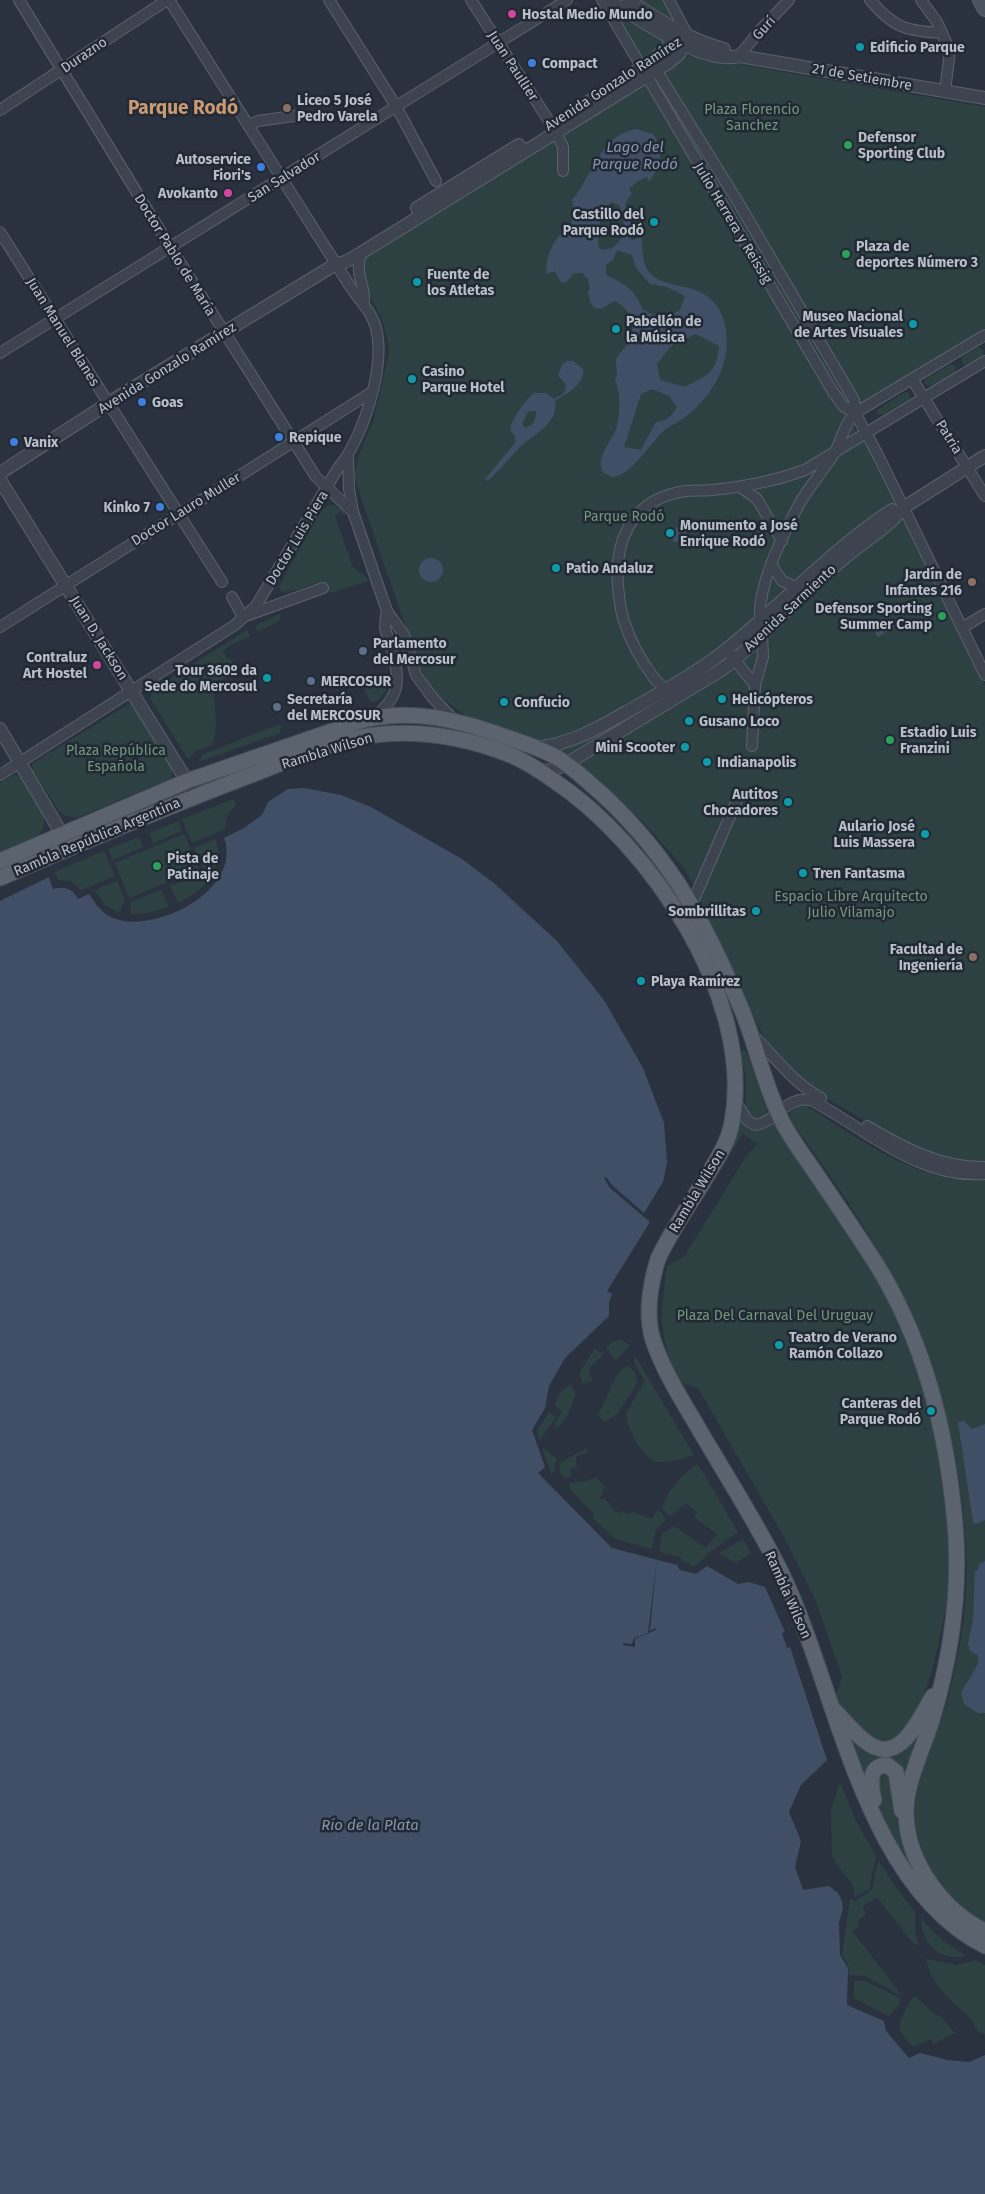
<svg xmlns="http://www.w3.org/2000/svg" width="985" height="2194" viewBox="0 0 985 2194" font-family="'Fira Sans',sans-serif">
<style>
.green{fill:#2e4142}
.water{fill:#414f66;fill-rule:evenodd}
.pier{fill:#29323e}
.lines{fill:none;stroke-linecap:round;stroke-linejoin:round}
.minor-casing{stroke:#5a626c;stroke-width:12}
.tertiary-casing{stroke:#5a626c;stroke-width:14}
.secondary-casing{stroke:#5a626c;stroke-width:16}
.primary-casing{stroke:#464d58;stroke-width:17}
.minor{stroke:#3d444f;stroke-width:10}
.tertiary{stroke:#3d444f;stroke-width:12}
.secondary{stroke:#4b5361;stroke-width:14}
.primary{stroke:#5b636e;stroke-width:15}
.hotel-dot{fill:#d1479c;stroke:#212934;stroke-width:2}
.culture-dot{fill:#0f9aa8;stroke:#212934;stroke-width:2}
.shop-dot{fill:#3f7fe0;stroke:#212934;stroke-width:2}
.education-dot{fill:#8d6e63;stroke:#212934;stroke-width:2}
.leisure-dot{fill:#2e9e5b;stroke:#212934;stroke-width:2}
.service-dot{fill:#5c6f8a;stroke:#212934;stroke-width:2}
.labels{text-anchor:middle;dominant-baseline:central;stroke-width:5;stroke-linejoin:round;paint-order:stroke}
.poi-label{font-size:14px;font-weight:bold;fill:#b9bfc9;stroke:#212934;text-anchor:start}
.street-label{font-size:14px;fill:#b9bfc9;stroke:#212934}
.park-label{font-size:14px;fill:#73977c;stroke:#212934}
.water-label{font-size:15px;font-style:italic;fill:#8495ad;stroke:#212934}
.district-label{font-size:19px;font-weight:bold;fill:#ca9a73;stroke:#212934}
</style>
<rect width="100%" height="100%" fill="#29323e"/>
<!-- green -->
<g class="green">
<path d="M641,0H663L675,18L674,20Z"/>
<path d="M614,12L664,41L665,43L644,61Z"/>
<path d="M692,56L985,107V328L844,413L870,451L985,685V1162L969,1163L939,1157L899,1139L809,1089L772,1049L761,1031L745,1000L692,882L683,867L649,828L596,777L560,751L469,718L434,692L420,668L354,477L359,455L374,419L389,352L387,337L381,317L366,289L362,263L365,257L683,58Z"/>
<path d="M978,347L984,350L983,355L965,365L962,363V357Z"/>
<path d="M951,364L956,366L955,372L931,386L926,385L924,382L926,379Z"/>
<path d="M905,392H909L910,399L882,415L877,414V410Z"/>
<path d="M328,505C338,505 342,508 346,516L339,512L335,516L353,567L366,577L368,581L330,593L319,582L297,590L281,592L279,586L320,512Z"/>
<path d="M281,613L280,620L258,632L255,626Z"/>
<path d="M247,630L250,636L229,646L224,651L226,657L232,661L237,673L213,683C213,703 220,726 212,745L197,750L188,759L150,698L152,690Z"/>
<path d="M388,679C389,689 381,700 371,703L365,690V687Z"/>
<path d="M129,704L133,706L173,770L170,779L79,817L65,816L59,811L32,770L33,763Z"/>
<path d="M281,724L280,733L199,762L203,754C229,745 254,733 281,724Z"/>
<path d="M13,775L20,776C29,789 55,820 39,834C29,842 12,846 0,852V783Z"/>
<path d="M234,799L236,804L227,816L225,829L192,843L182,819Z"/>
<path d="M178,821L182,831L153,843L149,833Z"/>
<path d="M184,834L199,869L129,898L115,863Z"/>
<path d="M139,837L143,847L113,860L108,849Z"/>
<path d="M216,839L219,853L214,872L203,868L194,848Z"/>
<path d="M104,851L115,876L81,890L71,881L58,880L54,872Z"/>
<path d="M201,873L209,881L194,894L178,903L170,886Z"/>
<path d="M117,881L125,899L119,913L105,905L95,890Z"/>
<path d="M161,890L169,907L148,913L131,914V902Z"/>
<path d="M746,1050L767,1110L766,1116L754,1121L746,1112V1075L738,1052Z"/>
<path d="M803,1104C858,1137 917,1186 985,1179V1925C945,1898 909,1858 912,1807C913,1783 929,1754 937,1732C949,1700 956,1666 962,1633C973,1565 963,1480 945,1414C939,1393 930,1372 922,1352C913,1325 904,1299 891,1274C863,1220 827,1171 792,1122C787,1110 792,1107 803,1104Z"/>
<path d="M740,1118L751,1128L775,1122C806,1170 841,1217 870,1267C920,1351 958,1487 949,1585C947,1604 943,1622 939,1640C933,1668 925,1701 909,1726C905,1733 896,1738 890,1743H878L839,1709L835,1699L842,1677L841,1673L815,1599L785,1539L698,1388L679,1382C658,1338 660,1313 667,1266L684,1257L747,1155L758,1144L743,1134L721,1167Z"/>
<path d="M622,1340L630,1346L615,1361L606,1348L614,1341Z"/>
<path d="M594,1349L604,1354L589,1368L592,1381L583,1384L579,1374Z"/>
<path d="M635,1356L694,1455C685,1458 669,1463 659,1462C643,1461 626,1427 626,1413L645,1381L634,1362Z"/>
<path d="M627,1366C635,1369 637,1376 637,1384L617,1414L606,1421H603L598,1415C600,1409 603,1405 606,1400C612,1387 614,1373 627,1366Z"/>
<path d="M571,1384L576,1394L567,1417L557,1429L554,1424L562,1412L554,1404L561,1392Z"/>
<path d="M549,1412L556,1417L540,1440L537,1431Z"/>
<path d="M542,1447L557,1459L554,1467L555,1472L551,1473Z"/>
<path d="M586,1448L588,1452L576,1457L577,1466L570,1470L572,1476L565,1478L560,1472V1463Z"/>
<path d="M698,1464L738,1532L710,1552L694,1567L682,1561L680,1557L659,1552L662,1534L674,1526L706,1548L717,1534L694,1517L696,1511L686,1503L670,1517L662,1508C667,1491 683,1473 698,1464Z"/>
<path d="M596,1477L605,1487L600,1499H604L611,1505V1508L619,1514L622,1511L628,1514L632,1512L652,1519L656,1512L660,1511L666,1520L656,1530L652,1549L615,1539L593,1518L594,1514L569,1488L570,1483L587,1481Z"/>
<path d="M743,1539L751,1552C729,1571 736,1558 717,1554Z"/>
<path d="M849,1734L858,1742L915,1741L902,1781L892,1761L867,1789Z"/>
<path d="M880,1771H890L899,1831L906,1852L922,1887C904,1858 877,1826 876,1790C876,1783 879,1777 880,1771Z"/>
<path d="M840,1782L856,1821L876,1856L869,1889L853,1898L854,1890L852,1884L838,1866L832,1856L831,1810Z"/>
<path d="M878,1860L902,1896L915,1912V1930L919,1946L913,1943L877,1897L865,1905L863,1908L866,1914L858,1921L859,1927L852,1931L903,1997L865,1976L849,1975V1967L842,1955L850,1899L855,1901L872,1890Z"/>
<path d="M921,1919L942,1940L966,1956C940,1962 922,1944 921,1919Z"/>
<path d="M926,1959L957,1965L976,1960L985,1965V2034L979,2032L973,2024L974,2022C955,2003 931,1987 926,1959Z"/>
<path d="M854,1981H865L896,1996L900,1999L899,2005L889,2016L854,1998Z"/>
<path d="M915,1996L935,2015L940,2016L955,2033L934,2044L931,2039L914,2047C901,2034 895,2030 904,2012C908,2005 909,2001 915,1996Z"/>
</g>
<!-- water -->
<g class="water">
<path d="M637,129L653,134C663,148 662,167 649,181L647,177L638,181L629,189L632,194C619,205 628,218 636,229L630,234V238L633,240L641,237C644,249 640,262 650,273C662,287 687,284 702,293C716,300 724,315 726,330C731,364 712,397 684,418C678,422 671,425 665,430C650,442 632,476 612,477L604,473C593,458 613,441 617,426C620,411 621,394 615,379L617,376C617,372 616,364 616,361C617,355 624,349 627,344C638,328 632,310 615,301C610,302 609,305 604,307C592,313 589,300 588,291L590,290L588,278H586L583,273H574C563,287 562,286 555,271L546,274C546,263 549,249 556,240C569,224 577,224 572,200C592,177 601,133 637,129ZM611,202L619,205C622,212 625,222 624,229C623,241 611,254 599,248C596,230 601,227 601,212ZM617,250L632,255L636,268L650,284L667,287L685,296L680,310L664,319L643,310C634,289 627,285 606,275V265L613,260ZM696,334L719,346C717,373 708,375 685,387L660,380L657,364L672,345ZM652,389L669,396L677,407C671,416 668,421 656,422L641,450L624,447L641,394Z"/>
<path d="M567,361H573L583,369C585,385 566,394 555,401C559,423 534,434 521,446C510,458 499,470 488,481L485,479L515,443V436L510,430C513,416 524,402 534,393H546L554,399L564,393L566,385L558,375L562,365ZM531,411H536C536,421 534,425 525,428L522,424L527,413Z"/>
<path d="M679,525L686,531L687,537L684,541L673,542V532Z"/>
<circle cx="431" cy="570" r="12"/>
<path d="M888,614L896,626L878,637L874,631L882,626L879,620Z"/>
<path d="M304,788L341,795L371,807L462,859L495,884L557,941L604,1000L643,1068L664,1123L667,1163L663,1182L644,1213L613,1186L606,1177L604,1178L610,1188L650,1222L607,1291L612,1294L609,1302V1316L565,1358L549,1386L545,1408L532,1430L545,1467L538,1473L612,1548L677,1565L680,1570L696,1574L707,1566L738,1584L749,1582L765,1587L785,1632L782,1633L787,1648L790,1647L827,1760L801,1785L789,1812L801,1841L795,1867L803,1890L829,1886L838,1893L842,1901L843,1908L839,1923L840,1955L848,1968L847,2005L884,2021L886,2031L909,2058L920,2053L948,2060L969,2062L985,2055V2194H0V901L49,877L53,889C65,886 72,888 78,899L89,894C96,904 101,913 113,918C155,935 243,890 224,838L244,828L262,815L268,802L288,789Z"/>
<path d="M964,1421L972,1429L985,1424V1520L975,1524L973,1522L958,1422Z"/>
<path d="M985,1561V1713H978L964,1704L961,1693L978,1664V1655L970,1651L968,1644L973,1620L975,1571L978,1570L979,1564Z"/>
</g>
<!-- pier -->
<path class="pier" d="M657,1558L650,1631L655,1628L656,1630L635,1639V1647L623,1645V1643L632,1644L634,1638L648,1633Z"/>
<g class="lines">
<!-- minor casing -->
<g class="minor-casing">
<g id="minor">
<path d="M19,0L161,232L316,477L353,512L387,611L404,635L416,675L432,697L454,720"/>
<path d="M329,0L396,106L436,181"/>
<path d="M471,0L556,132L563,147V171"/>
<path d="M602,0L833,392L843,406L855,413"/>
<path d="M669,0L688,36"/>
<path d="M870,0C894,28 906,31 942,33"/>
<path d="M921,0L937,22L950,51L945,91"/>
<path d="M739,56L761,29L789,0"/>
<path d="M653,65L738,202L854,400L855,413L878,455L985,675"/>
<path d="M0,110L167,0"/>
<path d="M248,125L258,121L301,115"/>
<path d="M0,232L222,582"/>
<path d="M361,253C354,277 366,285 364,303"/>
<path d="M0,353L567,0"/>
<path d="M912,379L985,496"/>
<path d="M348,456L349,489L353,512"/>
<path d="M740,487L757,499L782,541"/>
<path d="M771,564L782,581L796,587"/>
<path d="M232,597L243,617L323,588"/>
<path d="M760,620C757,585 784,532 801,501C810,486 822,472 832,457C842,442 842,427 855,413L985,335"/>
<path d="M0,627L372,392"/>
<path d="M962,628L985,614"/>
<path d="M730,654L755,685"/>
<path d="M669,695C665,689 659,684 654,678C642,662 630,640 624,621C621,613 620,604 619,595C612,544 629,499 686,491C695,490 704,491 712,490C744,487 775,481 805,470L985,361"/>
<path d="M375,717C402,695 400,677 391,646C389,640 386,633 385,627C385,622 386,616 387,611"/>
<path d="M752,746L755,685L763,657L762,635"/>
<path d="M0,775L235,625L256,606L338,468C363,439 386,366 376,328C373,316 365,306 357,296C349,286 343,275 336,264L169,0"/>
<path d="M692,904L737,800"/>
<path d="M753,1035C776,1058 792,1082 821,1098"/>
<path d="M734,1099L747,1120L755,1125C777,1122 786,1095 811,1100C866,1129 918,1179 985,1174"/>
<path d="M867,1126C904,1148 941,1168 985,1167"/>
</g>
</g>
<!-- tertiary casing -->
<g class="tertiary-casing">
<g id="tertiary">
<path d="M608,0C639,18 703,66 739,56L985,98"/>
<path d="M628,0C659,19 688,40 724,49"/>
<path d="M582,106L651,62L675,40L688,36"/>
<path d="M417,208L519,145"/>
<path d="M0,473L126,392L336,264L345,262L361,253L668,63L680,53L688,36"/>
<path d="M0,480L187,781L194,797"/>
<path d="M0,729L70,848"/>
<path d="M536,748C572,744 600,727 630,710C663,691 697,673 727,649C783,604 831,550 892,510"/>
<path d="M539,770L550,771L566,764L718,672L735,660C771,627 805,591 842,560C861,543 889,527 903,508L985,456"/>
</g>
</g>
<!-- secondary casing -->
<g class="secondary-casing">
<path id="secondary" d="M980,0L985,9"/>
</g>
<!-- primary casing -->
<g class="primary-casing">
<g id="primary">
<path d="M0,861L187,781L364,720C413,708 459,720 506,737C523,743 540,748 556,757C573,767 588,782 603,795C673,860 707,926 743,1013C757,1048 765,1087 782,1121C791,1139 804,1156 815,1172C835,1202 856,1232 875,1262C924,1340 947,1433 955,1523C961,1590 951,1657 932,1720C923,1749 904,1786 906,1816C908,1863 943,1911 985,1931"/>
<path d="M0,878C83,842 167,807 251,775C293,759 338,738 384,734C425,731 469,739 508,754C524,760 539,770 553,780C651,845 755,1000 732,1122C728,1144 716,1161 705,1179C689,1206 671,1231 658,1259C650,1285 645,1314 653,1340C663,1370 680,1397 696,1424C725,1474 757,1523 782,1574C837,1688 862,1884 985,1946"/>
<path d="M835,1711C845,1721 854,1733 865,1741C899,1769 919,1719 933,1696"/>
<path d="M874,1800C871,1787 867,1765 887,1765L896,1772L902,1811"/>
</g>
</g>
<!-- minor -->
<use href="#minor" class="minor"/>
<!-- tertiary -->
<use href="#tertiary" class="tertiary"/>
<!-- secondary -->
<use href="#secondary" class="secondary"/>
<!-- primary -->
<use href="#primary" class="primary"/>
</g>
<!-- markers -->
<g class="hotel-dot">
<circle cx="512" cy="14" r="5"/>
<circle cx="228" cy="193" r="5"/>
<circle cx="97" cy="665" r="5"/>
</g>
<g class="culture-dot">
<circle cx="860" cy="47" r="5"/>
<circle cx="654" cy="222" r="5"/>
<circle cx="417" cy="282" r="5"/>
<circle cx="913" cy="324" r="5"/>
<circle cx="616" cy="329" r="5"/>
<circle cx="412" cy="379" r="5"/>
<circle cx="670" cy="533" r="5"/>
<circle cx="556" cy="568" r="5"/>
<circle cx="267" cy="678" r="5"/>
<circle cx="722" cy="699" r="5"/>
<circle cx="504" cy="702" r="5"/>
<circle cx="689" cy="721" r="5"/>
<circle cx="685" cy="747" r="5"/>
<circle cx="707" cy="762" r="5"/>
<circle cx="788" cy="802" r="5"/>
<circle cx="925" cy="834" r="5"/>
<circle cx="803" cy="873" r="5"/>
<circle cx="756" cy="911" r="5"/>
<circle cx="641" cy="981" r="5"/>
<circle cx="779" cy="1345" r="5"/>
<circle cx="931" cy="1411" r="5"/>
</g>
<g class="shop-dot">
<circle cx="532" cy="63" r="5"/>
<circle cx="261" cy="167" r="5"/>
<circle cx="142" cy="402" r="5"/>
<circle cx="279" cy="437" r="5"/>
<circle cx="14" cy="442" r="5"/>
<circle cx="160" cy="507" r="5"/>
</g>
<g class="education-dot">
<circle cx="287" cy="108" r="5"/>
<circle cx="972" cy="582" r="5"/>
<circle cx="973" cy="957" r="5"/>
</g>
<g class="leisure-dot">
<circle cx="848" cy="145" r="5"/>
<circle cx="846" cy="254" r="5"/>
<circle cx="942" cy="616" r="5"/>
<circle cx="890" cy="740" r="5"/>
<circle cx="157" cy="866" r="5"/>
</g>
<g class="service-dot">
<circle cx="363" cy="651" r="5"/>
<circle cx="311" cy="681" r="5"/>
<circle cx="277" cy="707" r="5"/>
</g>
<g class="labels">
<!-- poi labels -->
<g class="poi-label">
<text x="522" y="14">Hostal Medio Mundo</text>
<text x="870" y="47">Edificio Parque</text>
<text x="542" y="63">Compact</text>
<text x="297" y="100">Liceo 5 José<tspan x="297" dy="16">Pedro Varela</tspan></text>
<text x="858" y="137">Defensor<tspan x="858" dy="16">Sporting Club</tspan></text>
<text x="251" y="159" text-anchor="end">Autoservice<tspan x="251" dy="16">Fiori's</tspan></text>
<text x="218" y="193" text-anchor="end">Avokanto</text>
<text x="644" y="214" text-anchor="end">Castillo del<tspan x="644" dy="16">Parque Rodó</tspan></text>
<text x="856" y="246">Plaza de<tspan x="856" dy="16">deportes Número 3</tspan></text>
<text x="427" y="274">Fuente de<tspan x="427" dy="16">los Atletas</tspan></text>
<text x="903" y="316" text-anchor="end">Museo Nacional<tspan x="903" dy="16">de Artes Visuales</tspan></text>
<text x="626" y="321">Pabellón de<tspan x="626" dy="16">la Música</tspan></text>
<text x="422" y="371">Casino<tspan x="422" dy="16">Parque Hotel</tspan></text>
<text x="152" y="402">Goas</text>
<text x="289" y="437">Repique</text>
<text x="24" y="442">Vanix</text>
<text x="150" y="507" text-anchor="end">Kinko 7</text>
<text x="680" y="525">Monumento a José<tspan x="680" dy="16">Enrique Rodó</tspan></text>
<text x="566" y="568">Patio Andaluz</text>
<text x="962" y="574" text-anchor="end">Jardín de<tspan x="962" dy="16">Infantes 216</tspan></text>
<text x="932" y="608" text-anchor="end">Defensor Sporting<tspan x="932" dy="16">Summer Camp</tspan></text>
<text x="373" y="643">Parlamento<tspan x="373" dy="16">del Mercosur</tspan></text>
<text x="87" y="657" text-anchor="end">Contraluz<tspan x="87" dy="16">Art Hostel</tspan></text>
<text x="257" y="670" text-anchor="end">Tour 360º da<tspan x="257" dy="16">Sede do Mercosul</tspan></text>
<text x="321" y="681">MERCOSUR</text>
<text x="287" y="699">Secretaría<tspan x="287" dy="16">del MERCOSUR</tspan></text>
<text x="732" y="699">Helicópteros</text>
<text x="514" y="702">Confucio</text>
<text x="699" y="721">Gusano Loco</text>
<text x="900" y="732">Estadio Luis<tspan x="900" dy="16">Franzini</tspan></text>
<text x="675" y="747" text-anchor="end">Mini Scooter</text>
<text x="717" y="762">Indianapolis</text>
<text x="778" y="794" text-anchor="end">Autitos<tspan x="778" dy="16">Chocadores</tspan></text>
<text x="915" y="826" text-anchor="end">Aulario José<tspan x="915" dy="16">Luis Massera</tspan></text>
<text x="167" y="858">Pista de<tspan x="167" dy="16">Patinaje</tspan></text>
<text x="813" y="873">Tren Fantasma</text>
<text x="746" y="911" text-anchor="end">Sombrillitas</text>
<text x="963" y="949" text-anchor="end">Facultad de<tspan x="963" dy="16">Ingeniería</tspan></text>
<text x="651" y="981">Playa Ramírez</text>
<text x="789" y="1337">Teatro de Verano<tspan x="789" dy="16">Ramón Collazo</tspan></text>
<text x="921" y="1403" text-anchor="end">Canteras del<tspan x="921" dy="16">Parque Rodó</tspan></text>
</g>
<!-- street labels -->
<g class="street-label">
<text transform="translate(764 28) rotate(-48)">Gurí</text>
<text transform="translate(84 55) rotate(-34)">Durazno</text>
<text transform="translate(513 66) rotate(57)">Juan Paullier</text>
<text transform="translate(862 77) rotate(10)">21 de Setiembre</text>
<text transform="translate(613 84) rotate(-33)">Avenida Gonzalo Ramírez</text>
<text transform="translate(284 177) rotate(-32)">San Salvador</text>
<text transform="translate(733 223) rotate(59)">Julio Herrera y Reissig</text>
<text transform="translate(175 255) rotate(58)">Doctor Pablo de María</text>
<text transform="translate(63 332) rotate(58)">Juan Manuel Blanes</text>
<text transform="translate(167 368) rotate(-32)">Avenida Gonzalo Ramírez</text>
<text transform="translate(949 437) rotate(58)">Patria</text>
<text transform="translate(186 509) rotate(-32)">Doctor Lauro Muller</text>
<text transform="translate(297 538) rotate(-59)">Doctor Luis Piera</text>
<text transform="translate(790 608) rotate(-43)">Avenida Sarmiento</text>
<text transform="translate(99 638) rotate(58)">Juan D. Jackson</text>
<text transform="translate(327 751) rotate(-17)">Rambla Wilson</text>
<text transform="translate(97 837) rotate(-23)">Rambla República Argentina</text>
<text transform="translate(697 1191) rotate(-59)">Rambla Wilson</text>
<text transform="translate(788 1595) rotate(66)">Rambla Wilson</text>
</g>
<!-- park labels -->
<g class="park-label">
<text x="752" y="109">Plaza Florencio<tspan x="752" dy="16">Sanchez</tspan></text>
<text x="624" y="516">Parque Rodó</text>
<text x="116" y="750">Plaza República<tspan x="116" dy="16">Española</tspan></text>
<text x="851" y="896">Espacio Libre Arquitecto<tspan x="851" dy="16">Julio Vilamajo</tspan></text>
<text x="775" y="1315">Plaza Del Carnaval Del Uruguay</text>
</g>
<!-- water labels -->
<g class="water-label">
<text x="635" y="147">Lago del<tspan x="635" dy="17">Parque Rodó</tspan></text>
<text x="370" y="1825">Río de la Plata</text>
</g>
<!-- district labels -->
<g class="district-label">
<text x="183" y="107">Parque Rodó</text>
</g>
</g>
</svg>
